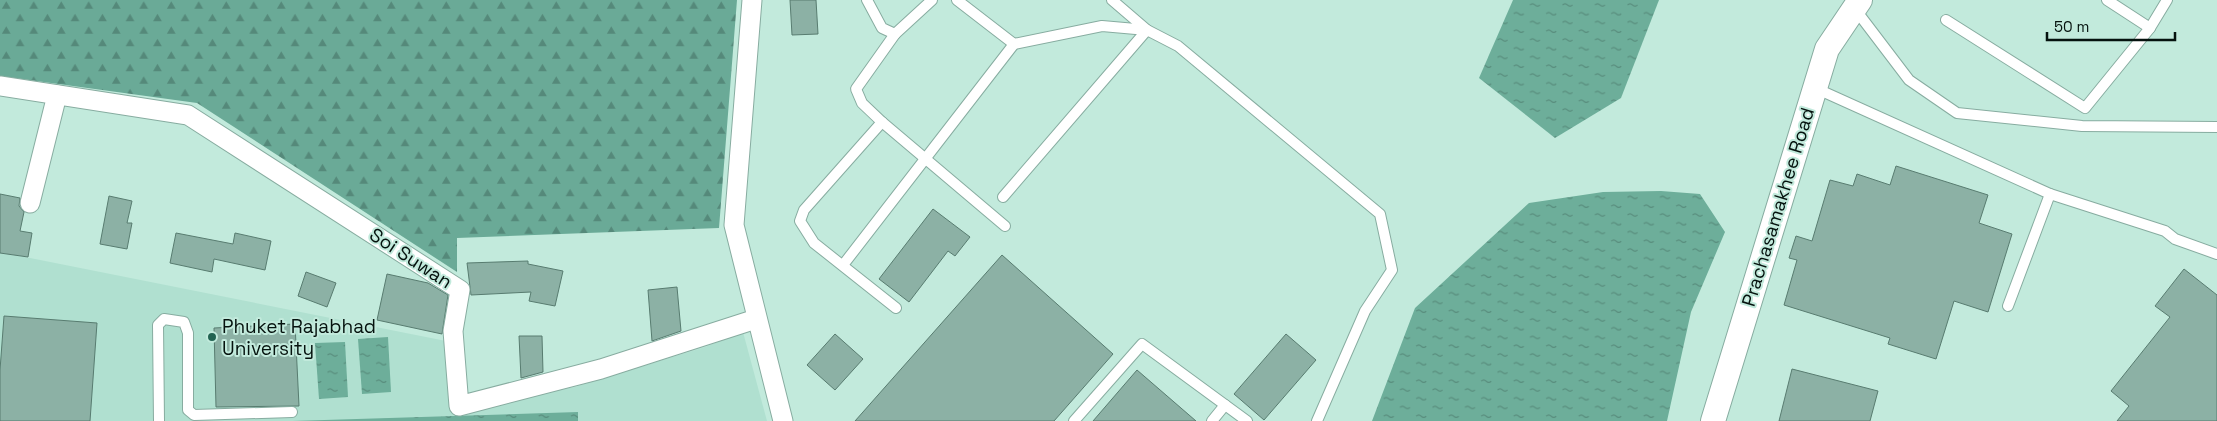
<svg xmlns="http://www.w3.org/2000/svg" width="2217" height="421" viewBox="0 0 2217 421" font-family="'Space Grotesk',sans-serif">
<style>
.built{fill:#b0e0d0}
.forest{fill:url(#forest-firs)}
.water{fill:url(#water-ripples)}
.building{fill:#8cb1a5;stroke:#587c70}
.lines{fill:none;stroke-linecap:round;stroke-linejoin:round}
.service-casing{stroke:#87aca0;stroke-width:12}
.minor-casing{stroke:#87aca0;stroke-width:21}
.tertiary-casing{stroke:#87aca0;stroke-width:26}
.service{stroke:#fff;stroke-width:10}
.minor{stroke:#fff;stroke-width:19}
.tertiary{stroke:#fff;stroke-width:24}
.poi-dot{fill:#226352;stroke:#c2eadc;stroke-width:2}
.labels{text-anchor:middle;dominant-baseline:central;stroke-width:4;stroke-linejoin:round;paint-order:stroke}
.street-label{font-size:19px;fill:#05120e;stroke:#c2eadc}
.poi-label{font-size:19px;fill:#05120e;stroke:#c2eadc;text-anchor:start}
</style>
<defs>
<pattern id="forest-firs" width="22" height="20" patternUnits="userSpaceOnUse" patternTransform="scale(1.25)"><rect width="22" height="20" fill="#6aaa97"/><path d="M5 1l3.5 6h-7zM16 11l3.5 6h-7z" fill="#55897a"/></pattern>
<pattern id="water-ripples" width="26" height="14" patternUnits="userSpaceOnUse" patternTransform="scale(1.25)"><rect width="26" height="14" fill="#6dae9a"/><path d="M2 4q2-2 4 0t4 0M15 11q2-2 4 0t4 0" fill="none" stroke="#588c7c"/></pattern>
</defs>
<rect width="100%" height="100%" fill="#c2eadc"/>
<!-- built -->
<path class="built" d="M0,252L446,341L453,410L575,387L705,347L743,332L767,421H0Z"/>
<!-- forest -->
<path class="forest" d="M0,0H737L719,228L457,238V272L197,103L0,76Z"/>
<!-- water -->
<g class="water">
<path d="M1513,0H1659L1621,98L1555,138L1479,78Z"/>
<path d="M1661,191L1700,194L1725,232L1691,312L1667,421H1372L1415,308L1529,203L1603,192Z"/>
<path d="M388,337L391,392L362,394L358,339Z"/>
<path d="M345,342L348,397L319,399L315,343Z"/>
<path d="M578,412V421H292Z"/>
</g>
<!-- building -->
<g class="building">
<path d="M790,0H816L818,34L792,35Z"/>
<path d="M1896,166L1988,195L1979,223L2012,234L1988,312L1954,301L1936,359L1888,344L1890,338L1784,305L1797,260L1789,258L1796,236L1812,241L1830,180L1853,186L1857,174L1890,185Z"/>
<path d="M0,194L20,198L19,206L24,212L20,231L32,233L28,257L0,253Z"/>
<path d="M109,196L132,201L127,223H132L127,249L100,244Z"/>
<path d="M933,209L970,237L955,256L948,251L909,302L879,279Z"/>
<path d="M176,233L233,244L235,233L271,241L265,270L214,259L212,272L170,263Z"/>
<path d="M1002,255L1113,354L1054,421H855Z"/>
<path d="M528,261V264L563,271L555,306L529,301L531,292L471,295L467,263Z"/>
<path d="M2184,269L2217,295V421H2117L2129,406L2111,391L2170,317L2155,306Z"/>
<path d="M306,272L336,283L327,307L298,296Z"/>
<path d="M387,274L428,283L448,295L442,334L377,320Z"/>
<path d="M677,287L681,331L652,341L648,290Z"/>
<path d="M4,316L97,323L90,421H0V370Z"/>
<path d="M295,324L299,406L216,407L214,328Z"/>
<path d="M835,334L863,359L835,390L807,365Z"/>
<path d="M1286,334L1316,360L1264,420L1234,394Z"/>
<path d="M519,336H542L543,372L521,378Z"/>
<path d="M1792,369L1878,391L1870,421H1779Z"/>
<path d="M1137,370L1196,421H1093Z"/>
</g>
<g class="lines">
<!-- service casing -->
<g class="service-casing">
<g id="service">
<path d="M867,0L882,28L895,34L932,0"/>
<path d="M957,0L1014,44L1102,26L1147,30L1178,46L1380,214L1392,270L1365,311L1317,421"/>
<path d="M2107,0L2150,28"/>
<path d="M1855,9L1909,80L1957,113L2082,126L2217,127"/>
<path d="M1946,20L2085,108L2150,28L2167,0"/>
<path d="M895,34L856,89L862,103L882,122L1005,226"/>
<path d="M1815,88L2050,194L2008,306"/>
<path d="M882,122L804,210L800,221L814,243L896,308"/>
<path d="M2050,194L2165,231L2175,239L2217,254"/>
<path d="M1003,197L1147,30L1112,0"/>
<path d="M843,265L1014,44"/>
<path d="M159,421L158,325L164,319L184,322L188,333V410L194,415L292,412"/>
<path d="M1074,421L1142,344L1247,421"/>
<path d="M1212,421L1225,405"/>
</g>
</g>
<!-- minor casing -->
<g class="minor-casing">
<g id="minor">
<path d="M752,0L734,225L783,421"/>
<path d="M0,86L188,115L460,290L453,331L459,406L601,369L756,319"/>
<path d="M30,203L57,95"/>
</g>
</g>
<!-- tertiary casing -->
<g class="tertiary-casing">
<path id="tertiary" d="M1713,421L1827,49L1860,0"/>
</g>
<!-- service -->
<use href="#service" class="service"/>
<!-- minor -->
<use href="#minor" class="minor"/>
<!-- tertiary -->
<use href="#tertiary" class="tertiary"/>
</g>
<!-- markers -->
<circle class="poi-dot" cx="212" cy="337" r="5"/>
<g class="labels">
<!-- street labels -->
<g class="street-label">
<text transform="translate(1778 207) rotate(-73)">Prachasamakhee Road</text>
<text transform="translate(411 258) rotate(33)">Soi Suwan</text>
</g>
<!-- poi labels -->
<g class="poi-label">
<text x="222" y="326">Phuket Rajabhad<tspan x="222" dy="22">University</tspan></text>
</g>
</g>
<!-- scale -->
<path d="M2047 32v8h128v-8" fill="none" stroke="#05120e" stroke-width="2.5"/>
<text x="2054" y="32" font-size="15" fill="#05120e" stroke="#c2eadc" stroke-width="4" paint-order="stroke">50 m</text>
</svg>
